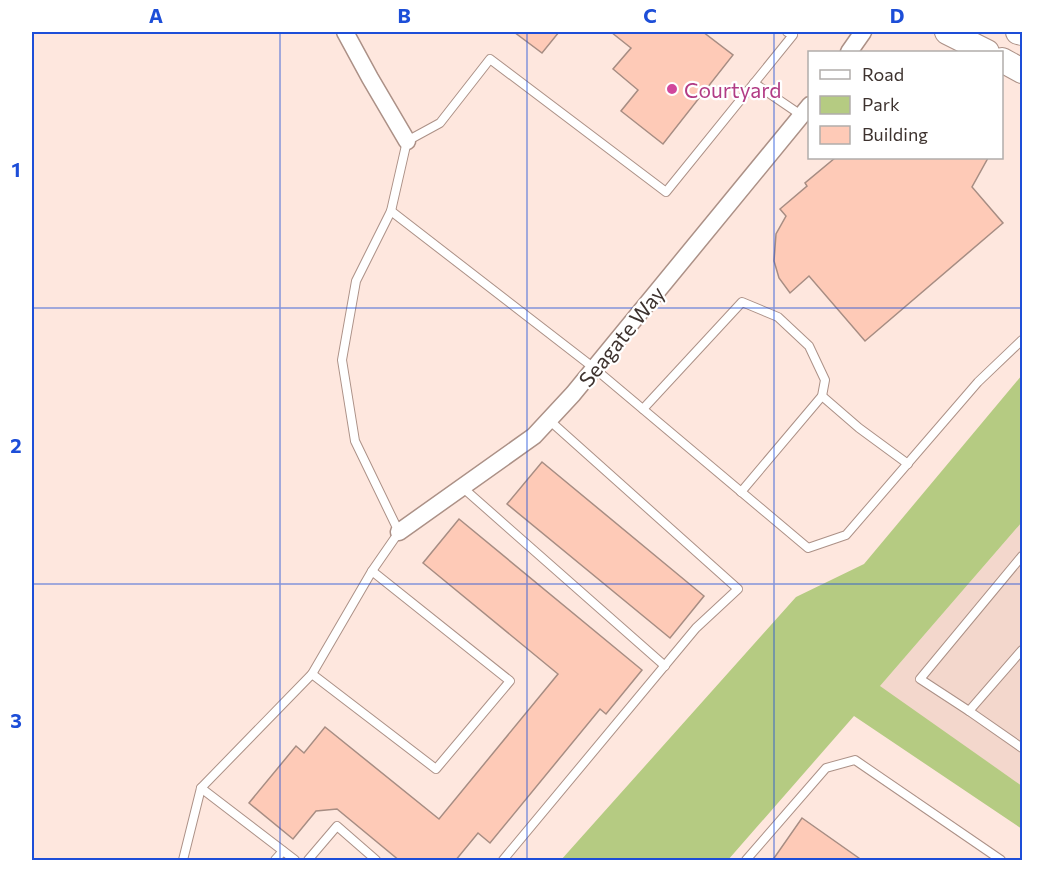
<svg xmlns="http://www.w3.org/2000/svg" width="1054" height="892" viewBox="0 0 1054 892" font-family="Commissioner,sans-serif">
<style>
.built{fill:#f3d7cc}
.green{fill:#b5cb82}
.building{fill:#fecab7;stroke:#a78d83;stroke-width:1.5}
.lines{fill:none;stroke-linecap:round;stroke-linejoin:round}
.service-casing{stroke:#ac9187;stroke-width:10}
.minor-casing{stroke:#ac9187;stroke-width:19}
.secondary-casing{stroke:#ac9187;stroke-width:26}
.service{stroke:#fff;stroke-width:8}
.minor{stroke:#fff;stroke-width:16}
.secondary{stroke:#fff;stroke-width:24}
.grid{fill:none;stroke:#1d4ed8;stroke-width:1.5;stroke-opacity:0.55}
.hotel-dot{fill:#d1479c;stroke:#fff;stroke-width:2}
.labels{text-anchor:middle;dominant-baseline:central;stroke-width:4.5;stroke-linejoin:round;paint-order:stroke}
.hotel-label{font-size:21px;fill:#b23c85;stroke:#fff;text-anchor:start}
.street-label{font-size:21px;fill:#3d322e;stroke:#fff}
.neatline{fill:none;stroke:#1d4ed8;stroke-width:2}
.grid-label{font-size:20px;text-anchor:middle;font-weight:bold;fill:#1d4ed8}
</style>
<rect width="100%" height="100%" fill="#fee7de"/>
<!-- built -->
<path class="built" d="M1022,522V786L879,687Z"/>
<!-- green -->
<path class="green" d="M1022,375V522L880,686L1022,786V829L854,716L728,860H561L796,597L864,564Z"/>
<!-- building -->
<g class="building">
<path d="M514,32H559L542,53Z"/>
<path d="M611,32H703L733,55L663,144L621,111L638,90L613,69L631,48Z"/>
<path d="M835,158H988L972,187L1003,223L865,341L809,276L790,293L779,278L774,261L776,234L786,216L780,209L807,186L805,183Z"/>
<path d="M542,462L704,596L670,638L507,504Z"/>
<path d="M459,519L642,670L606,714L600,709L490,843L478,833L455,861H400L337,809L316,811L293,839L249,803L296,746L304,753L325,727L439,819L558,674L423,563Z"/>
<path d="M802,818L863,861H772Z"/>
</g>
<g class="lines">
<!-- service casing -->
<g class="service-casing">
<g id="service">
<path d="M754,83L801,115"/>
<path d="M391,211L594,368L808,548L846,535L978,382L1022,340"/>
<path d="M822,396L859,428L908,464"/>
<path d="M643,409L742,302L778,317L809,346L825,380L822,396L741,492"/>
<path d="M462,487L665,666"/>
<path d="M1022,556L920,679L969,711L1022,650"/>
<path d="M312,674L436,769L510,681L372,571"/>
<path d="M969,711L1022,748"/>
<path d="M201,788L295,860"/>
<path d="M183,860L201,788L312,674L372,571L399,532L355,441L342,360L356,281L391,211L407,141L440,123L490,59L666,192L793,35L787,32"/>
<path d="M275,860L283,851"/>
<path d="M308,860L337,826L376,860"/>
<path d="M503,860L696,628L738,589L549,420"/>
<path d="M746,860L826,768L855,760L1001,860"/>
</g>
</g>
<!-- minor casing -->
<g class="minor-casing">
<g id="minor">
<path d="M345,32L370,78L407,141"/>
<path d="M849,52L863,32"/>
<path d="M399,532L534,436L573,394L810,105"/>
</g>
</g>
<!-- secondary casing -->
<g class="secondary-casing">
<g id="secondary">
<path d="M947,32L987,52"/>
<path d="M1018,32L1022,33"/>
<path d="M1002,60L1022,71"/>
</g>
</g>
<!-- service -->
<use href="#service" class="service"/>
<!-- minor -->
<use href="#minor" class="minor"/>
<!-- secondary -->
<use href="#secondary" class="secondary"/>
</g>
<!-- grid -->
<path class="grid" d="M280,32V860M527,32V860M774,32V860M32,308H1022M32,584H1022"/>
<!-- markers -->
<circle class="hotel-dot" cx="672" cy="89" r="6"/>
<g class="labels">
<!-- hotel labels -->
<g class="hotel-label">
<text x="684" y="89">Courtyard</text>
</g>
<!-- street labels -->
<g class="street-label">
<text transform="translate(621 336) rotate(-51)">Seagate Way</text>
</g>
</g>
<!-- border -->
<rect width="1054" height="892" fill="none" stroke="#ffffff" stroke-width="66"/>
<!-- legend -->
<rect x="808" y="51" width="195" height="108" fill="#ffffff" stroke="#b1adab" stroke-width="1.5"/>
<rect x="820" y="70" width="30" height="9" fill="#ffffff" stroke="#b1adab" stroke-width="1.5"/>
<text x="862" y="81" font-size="18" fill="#3d322e">Road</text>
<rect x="820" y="96" width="30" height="18" fill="#b5cb82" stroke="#b1adab" stroke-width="1.5"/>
<text x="862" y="111" font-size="18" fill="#3d322e">Park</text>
<rect x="820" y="126" width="30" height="18" fill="#fecab7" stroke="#b1adab" stroke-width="1.5"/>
<text x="862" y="141" font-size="18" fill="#3d322e">Building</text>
<rect x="33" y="33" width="988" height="826" class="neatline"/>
<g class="grid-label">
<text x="156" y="23">A</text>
<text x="404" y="23">B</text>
<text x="650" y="23">C</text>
<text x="897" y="23">D</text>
<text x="16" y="177">1</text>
<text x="16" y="453">2</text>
<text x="16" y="728">3</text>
</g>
</svg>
